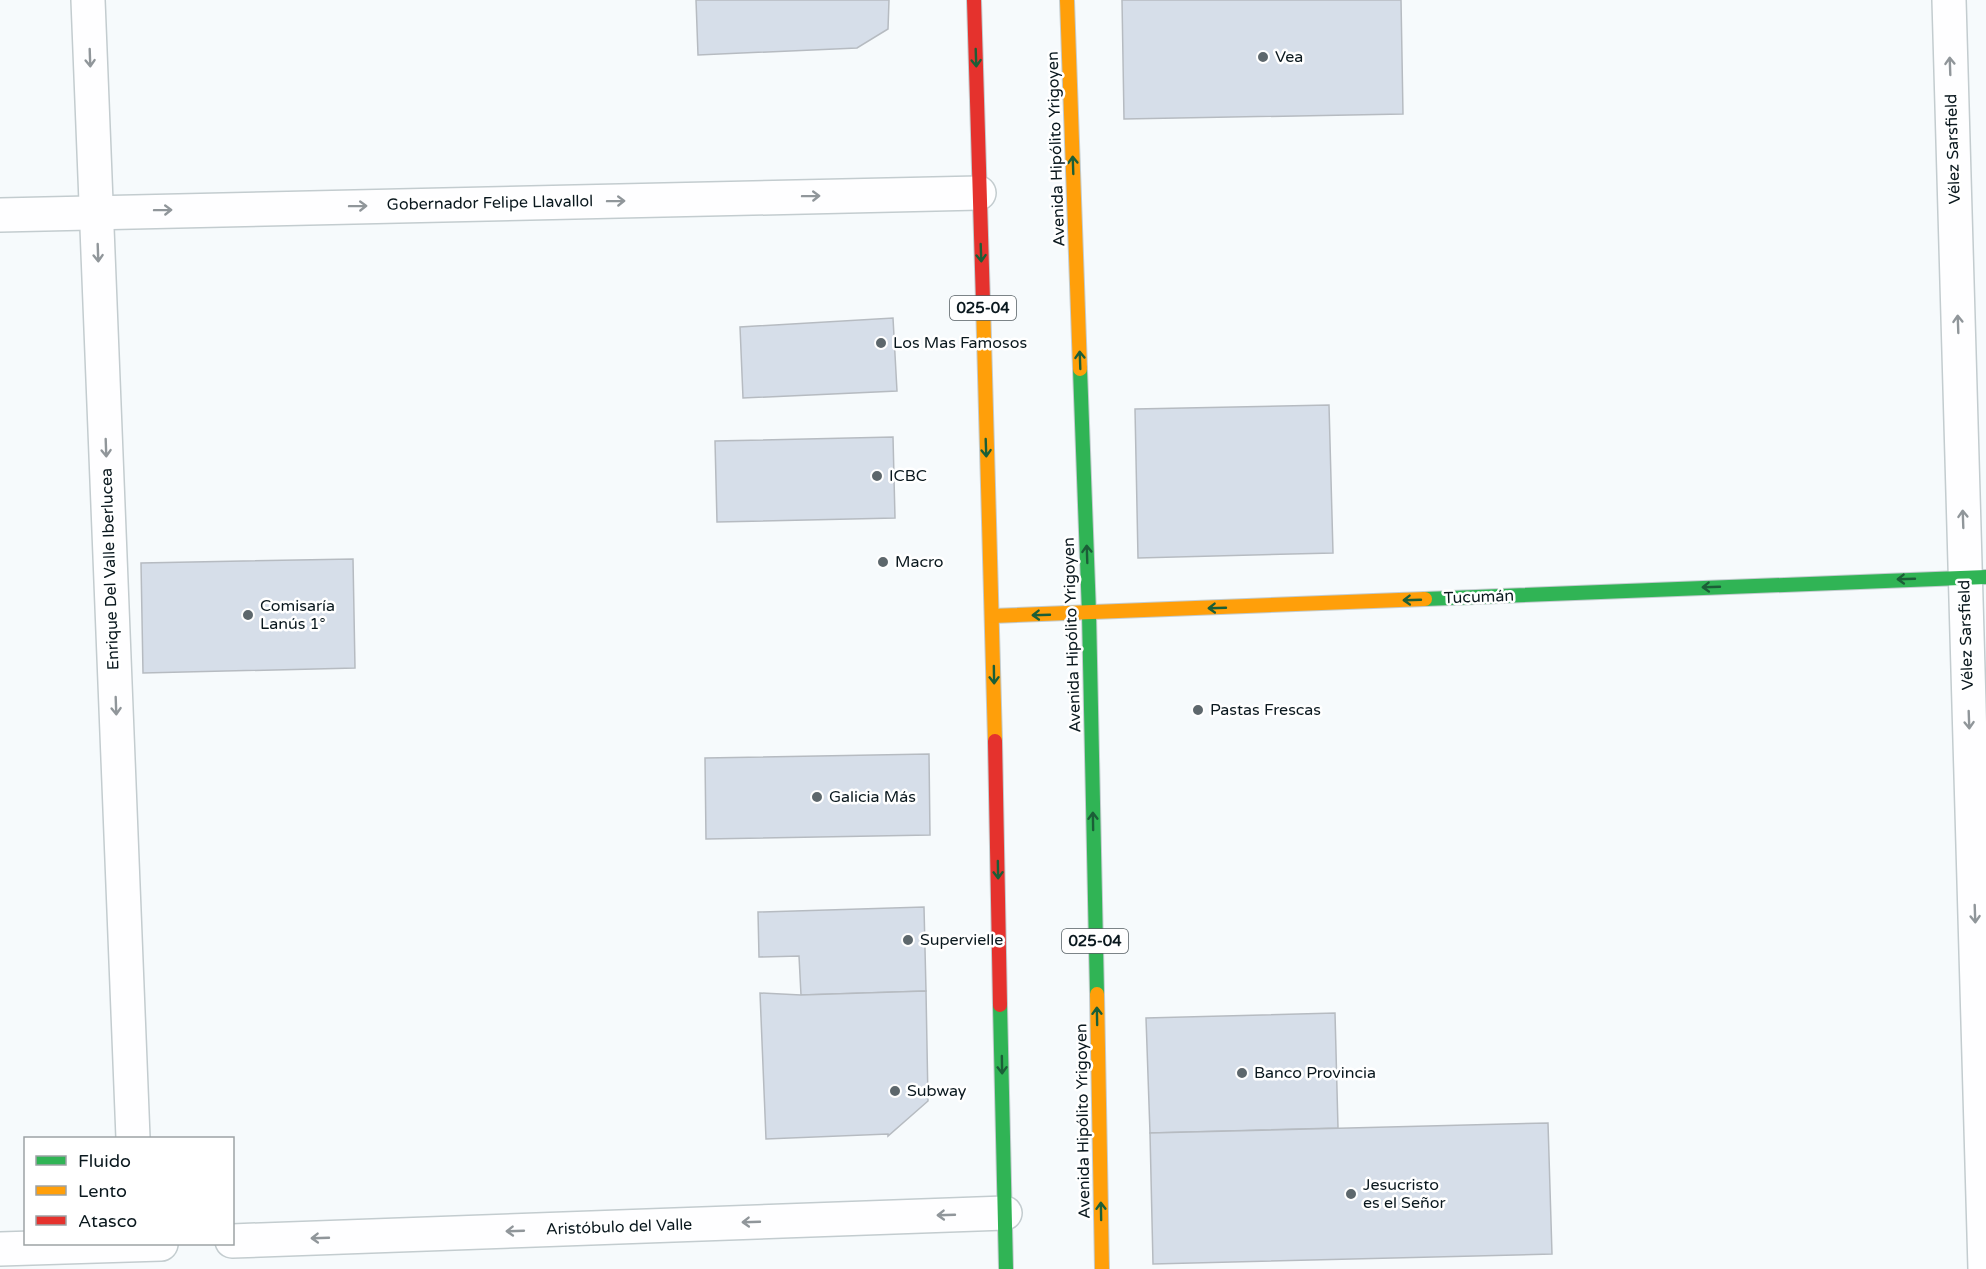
<svg xmlns="http://www.w3.org/2000/svg" width="1986" height="1269" viewBox="0 0 1986 1269" font-family="'Varela Round',sans-serif">
<style>
.building{fill:#d6dee9;stroke:#b6bbc1;stroke-width:1.5}
.lines{fill:none;stroke-linecap:round;stroke-linejoin:round}
.street-casing{stroke:#c3cccf;stroke-width:36}
.fast-casing{stroke:#c3cccf;stroke-width:16}
.slow-casing{stroke:#c3cccf;stroke-width:16}
.jam-casing{stroke:#c3cccf;stroke-width:16}
.street{stroke:#fefeff;stroke-width:33}
.fast{stroke:#30b455;stroke-width:14}
.slow{stroke:#ff9f0a;stroke-width:14}
.jam{stroke:#e5322d;stroke-width:14}
.oneway{stroke:#90969a}
.oneway2{stroke:#1b5e37}
.poi-dot{fill:#5d676c;stroke:#fff;stroke-width:2}
.labels{text-anchor:middle;dominant-baseline:central;stroke-width:5;stroke-linejoin:round;paint-order:stroke}
.shield{fill:#fff;stroke:#545d62;stroke-width:1.5}
.shield-label{font-size:15px;font-weight:bold;fill:#0a181e}
.poi-label{font-size:16px;fill:#0a181e;stroke:#fff;text-anchor:start}
.street-label{font-size:16px;fill:#0a181e;stroke:#fff}
</style>
<rect width="100%" height="100%" fill="#f6fafc"/>
<!-- building -->
<g class="building">
<path d="M696,0H889L888,29L857,48L698,55Z"/>
<path d="M1122,0H1401L1403,114L1124,119Z"/>
<path d="M893,318L897,391L743,398L740,327Z"/>
<path d="M1329,405L1333,553L1138,558L1135,409Z"/>
<path d="M893,437L895,518L717,522L715,441Z"/>
<path d="M353,559L355,668L143,673L141,563Z"/>
<path d="M929,754L930,835L706,839L705,758Z"/>
<path d="M924,907L926,991L801,995L799,956L759,957L758,912Z"/>
<path d="M926,991L928,1101L888,1136V1134L766,1139L760,993L801,995Z"/>
<path d="M1335,1013L1338,1128L1150,1133L1146,1018Z"/>
<path d="M1548,1123L1552,1254L1153,1264L1150,1133Z"/>
</g>
<g class="lines">
<!-- street casing -->
<g class="street-casing">
<g id="street">
<path d="M88,0L133,1138"/>
<path d="M1949,0L1985,1269"/>
<path d="M0,215L979,193"/>
<path d="M232,1241L1005,1213"/>
<path d="M0,1249L161,1244"/>
</g>
</g>
<!-- fast casing -->
<g class="fast-casing">
<g id="fast">
<path d="M1080,369L1089,613L1097,994"/>
<path d="M1425,599L1986,577"/>
<path d="M1000,1005L1006,1269"/>
</g>
</g>
<!-- slow casing -->
<g class="slow-casing">
<g id="slow">
<path d="M1067,0L1080,369"/>
<path d="M983,302L995,741"/>
<path d="M992,616L1425,599"/>
<path d="M1097,994L1102,1269"/>
</g>
</g>
<!-- jam casing -->
<g class="jam-casing">
<g id="jam">
<path d="M974,0L983,302"/>
<path d="M995,741L1000,1005"/>
</g>
</g>
<!-- street -->
<use href="#street" class="street"/>
<!-- fast -->
<use href="#fast" class="fast"/>
<!-- slow -->
<use href="#slow" class="slow"/>
<!-- jam -->
<use href="#jam" class="jam"/>
</g>
<!-- one-way arrows -->
<defs><path id="oneway-shaft" d="M-6 0H5M1.5-3L5.5 0L1.5 3" fill="none" stroke-width="1.6" stroke-linecap="round" stroke-linejoin="round" transform="scale(1.5)"/></defs>
<g class="oneway">
<use href="#oneway-shaft" transform="translate(90 58) rotate(88)"/>
<use href="#oneway-shaft" transform="translate(1950 66) rotate(-92)"/>
<use href="#oneway-shaft" transform="translate(811 196) rotate(-1)"/>
<use href="#oneway-shaft" transform="translate(616 201) rotate(-1)"/>
<use href="#oneway-shaft" transform="translate(358 206) rotate(-1)"/>
<use href="#oneway-shaft" transform="translate(163 210) rotate(-1)"/>
<use href="#oneway-shaft" transform="translate(98 253) rotate(88)"/>
<use href="#oneway-shaft" transform="translate(1958 324) rotate(-92)"/>
<use href="#oneway-shaft" transform="translate(106 448) rotate(88)"/>
<use href="#oneway-shaft" transform="translate(1963 519) rotate(-92)"/>
<use href="#oneway-shaft" transform="translate(116 706) rotate(88)"/>
<use href="#oneway-shaft" transform="translate(1969 720) rotate(88)"/>
<use href="#oneway-shaft" transform="translate(1975 914) rotate(88)"/>
<use href="#oneway-shaft" transform="translate(946 1215) rotate(178)"/>
<use href="#oneway-shaft" transform="translate(751 1222) rotate(178)"/>
<use href="#oneway-shaft" transform="translate(515 1231) rotate(178)"/>
<use href="#oneway-shaft" transform="translate(320 1238) rotate(178)"/>
</g>
<g class="oneway2">
<use href="#oneway-shaft" transform="translate(976 58) rotate(88)"/>
<use href="#oneway-shaft" transform="translate(1073 165) rotate(-92)"/>
<use href="#oneway-shaft" transform="translate(981 253) rotate(88)"/>
<use href="#oneway-shaft" transform="translate(1080 360) rotate(-92)"/>
<use href="#oneway-shaft" transform="translate(986 448) rotate(88)"/>
<use href="#oneway-shaft" transform="translate(1087 554) rotate(-92)"/>
<use href="#oneway-shaft" transform="translate(1906 579) rotate(178)"/>
<use href="#oneway-shaft" transform="translate(1711 587) rotate(178)"/>
<use href="#oneway-shaft" transform="translate(1412 600) rotate(178)"/>
<use href="#oneway-shaft" transform="translate(1217 608) rotate(178)"/>
<use href="#oneway-shaft" transform="translate(1041 615) rotate(178)"/>
<use href="#oneway-shaft" transform="translate(994 675) rotate(89)"/>
<use href="#oneway-shaft" transform="translate(1093 821) rotate(-91)"/>
<use href="#oneway-shaft" transform="translate(998 870) rotate(89)"/>
<use href="#oneway-shaft" transform="translate(1097 1016) rotate(-91)"/>
<use href="#oneway-shaft" transform="translate(1002 1065) rotate(89)"/>
<use href="#oneway-shaft" transform="translate(1101 1211) rotate(-91)"/>
</g>
<!-- markers -->
<g class="poi-dot">
<circle cx="1263" cy="57" r="6"/>
<circle cx="881" cy="343" r="6"/>
<circle cx="877" cy="476" r="6"/>
<circle cx="883" cy="562" r="6"/>
<circle cx="248" cy="615" r="6"/>
<circle cx="1198" cy="710" r="6"/>
<circle cx="817" cy="797" r="6"/>
<circle cx="908" cy="940" r="6"/>
<circle cx="1242" cy="1073" r="6"/>
<circle cx="895" cy="1091" r="6"/>
<circle cx="1351" cy="1194" r="6"/>
</g>
<g class="labels">
<!-- shield labels -->
<g class="shield">
<rect x="950" y="296" width="66" height="24" rx="4.5"/>
<rect x="1062" y="929" width="66" height="24" rx="4.5"/>
</g>
<g class="shield-label">
<text x="983" y="308">025-04</text>
<text x="1095" y="941">025-04</text>
</g>
<!-- poi labels -->
<g class="poi-label">
<text x="1275" y="57">Vea</text>
<text x="893" y="343">Los Mas Famosos</text>
<text x="889" y="476">ICBC</text>
<text x="895" y="562">Macro</text>
<text x="260" y="606">Comisaría<tspan x="260" dy="18">Lanús 1°</tspan></text>
<text x="1210" y="710">Pastas Frescas</text>
<text x="829" y="797">Galicia Más</text>
<text x="920" y="940">Supervielle</text>
<text x="1254" y="1073">Banco Provincia</text>
<text x="907" y="1091">Subway</text>
<text x="1363" y="1185">Jesucristo<tspan x="1363" dy="18">es el Señor</tspan></text>
</g>
<!-- street labels -->
<g class="street-label">
<text transform="translate(1056 149) rotate(-92)">Avenida Hipólito Yrigoyen</text>
<text transform="translate(1953 149) rotate(-92)">Vélez Sarsfield</text>
<text transform="translate(490 203) rotate(-1)">Gobernador Felipe Llavallol</text>
<text transform="translate(110 569) rotate(-92)">Enrique Del Valle Iberlucea</text>
<text transform="translate(1479 597) rotate(-2)">Tucumán</text>
<text transform="translate(1072 635) rotate(-92)">Avenida Hipólito Yrigoyen</text>
<text transform="translate(1966 635) rotate(-92)">Vélez Sarsfield</text>
<text transform="translate(1083 1121) rotate(-91)">Avenida Hipólito Yrigoyen</text>
<text transform="translate(619 1227) rotate(-2)">Aristóbulo del Valle</text>
</g>
</g>
<!-- legend -->
<rect x="24" y="1137" width="210" height="108" fill="#ffffff" stroke="#9da3a5" stroke-width="1.5"/>
<rect x="36" y="1156" width="30" height="9" fill="#30b455" stroke="#9da3a5" stroke-width="1.5"/>
<text x="78" y="1167" font-size="18" fill="#0a181e">Fluido</text>
<rect x="36" y="1186" width="30" height="9" fill="#ff9f0a" stroke="#9da3a5" stroke-width="1.5"/>
<text x="78" y="1197" font-size="18" fill="#0a181e">Lento</text>
<rect x="36" y="1216" width="30" height="9" fill="#e5322d" stroke="#9da3a5" stroke-width="1.5"/>
<text x="78" y="1227" font-size="18" fill="#0a181e">Atasco</text>
</svg>
